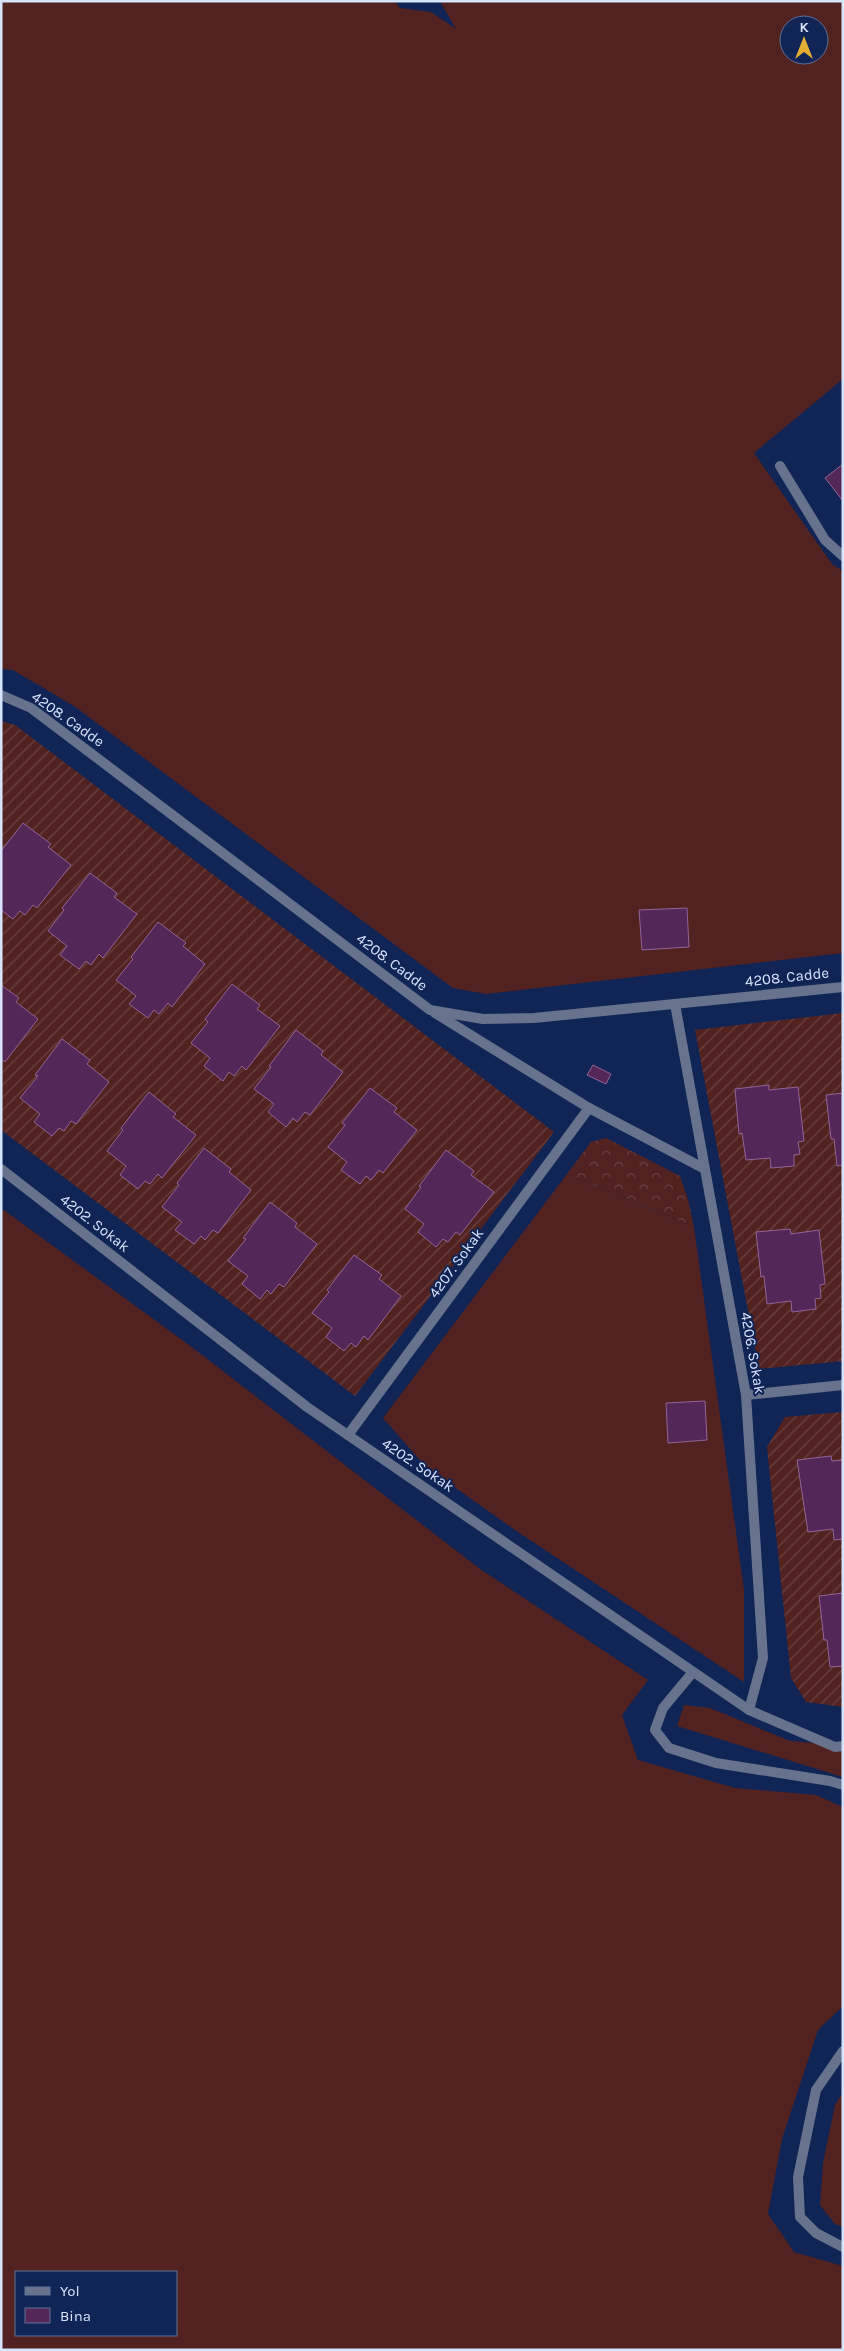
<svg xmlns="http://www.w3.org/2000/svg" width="844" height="2351" viewBox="0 0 844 2351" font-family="Karla,sans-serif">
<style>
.grass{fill:#522220;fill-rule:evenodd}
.forest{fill:url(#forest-crowns)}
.garden{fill:url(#garden-furrows)}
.building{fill:#532757;stroke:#936597}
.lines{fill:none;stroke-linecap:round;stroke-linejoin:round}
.minor{stroke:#67738d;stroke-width:10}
.labels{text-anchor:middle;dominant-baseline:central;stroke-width:4;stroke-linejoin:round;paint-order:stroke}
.street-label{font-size:15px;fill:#d7e4fd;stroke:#102455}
</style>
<defs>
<pattern id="forest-crowns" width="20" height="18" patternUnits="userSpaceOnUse" patternTransform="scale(1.25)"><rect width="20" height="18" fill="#522220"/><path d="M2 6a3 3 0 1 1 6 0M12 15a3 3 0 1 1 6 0" fill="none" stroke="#6a4241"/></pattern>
<pattern id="garden-furrows" width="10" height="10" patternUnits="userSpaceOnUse" patternTransform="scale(1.25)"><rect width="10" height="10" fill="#522220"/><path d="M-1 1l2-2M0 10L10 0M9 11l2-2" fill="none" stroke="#6a4241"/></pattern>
</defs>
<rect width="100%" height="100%" fill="#102455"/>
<!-- grass -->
<g class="grass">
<path d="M1,1H395L400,8L431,12L456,29L440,1H843V379L754,453L832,564L843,571V953L486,994L453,988L74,706L13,670L1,669ZM789,25H819V55H789Z"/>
<path d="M567,1174L694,1227L744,1590V1682L518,1532L426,1467L383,1418Z"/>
<path d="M1,1208L189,1345L480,1569L648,1680L622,1715L638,1760L735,1788L816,1795L843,1807V2006L818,2030L782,2139L768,2214L794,2252L843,2266V2350H1ZM176,2272V2335H16V2272Z"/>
<path d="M684,1705L710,1708L790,1741L843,1745V1777L677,1726Z"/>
<path d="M843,2092V2227L835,2224L820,2205L823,2163L835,2105Z"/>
</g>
<!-- forest -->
<path class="forest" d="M606,1138L680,1176L688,1199L694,1227L567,1174L591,1142Z"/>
<!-- garden -->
<g class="garden">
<path d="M1,721L15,725L554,1132L355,1396L1,1130Z"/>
<path d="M843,1013V1361L759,1369L695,1030Z"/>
<path d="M843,1412V1707L806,1702L791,1678L767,1447L785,1417Z"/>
</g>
<!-- building -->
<g class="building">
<path d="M843,464V501L825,478Z"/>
<path d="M23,823L51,844L48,847L71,865L37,908L33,905L25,915L20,911L13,919L1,910V851Z"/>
<path d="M90,873L117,893L114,897L137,914L103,958L99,954L91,965L86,961L79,969L60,955L67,946L48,931L64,910L62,908Z"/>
<path d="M687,908L689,947L642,950L639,910Z"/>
<path d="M158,922L186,943L183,946L205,964L172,1007L168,1003L159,1014L154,1010L148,1018L129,1004L136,996L116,980L133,959L131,957Z"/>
<path d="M232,984L260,1005L257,1009L280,1026L246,1070L242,1066L234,1076L229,1072L223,1081L204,1066L210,1058L191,1043L208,1022L205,1019Z"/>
<path d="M1,985L19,998L16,1002L38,1019L5,1062L1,1059Z"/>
<path d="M296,1030L323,1051L321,1055L343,1072L310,1115L305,1112L297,1122L293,1118L286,1127L268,1112L274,1104L254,1089L271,1067L269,1066Z"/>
<path d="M62,1039L90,1060L87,1064L109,1082L76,1124L71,1121L64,1131L59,1128L52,1136L34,1122L40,1114L20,1098L38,1076L35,1075Z"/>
<path d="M593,1065L611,1074L606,1084L587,1075Z"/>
<path d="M769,1085V1090L798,1087L804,1141L798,1142L800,1154L794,1155V1166L771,1168L770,1158L746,1160L742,1133L739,1134L735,1089Z"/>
<path d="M370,1088L397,1108L394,1112L417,1130L383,1173L379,1170L371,1180L366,1176L360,1184L341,1170L347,1162L328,1147L345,1125L342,1123Z"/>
<path d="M149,1092L176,1114L173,1117L196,1135L162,1178L158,1174L150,1184L145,1181L138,1189L120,1175L126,1166L107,1151L123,1130L121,1128Z"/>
<path d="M843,1093V1165L837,1166L834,1139H831L826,1095Z"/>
<path d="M204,1148L231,1169L229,1172L251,1190L218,1233L213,1230L205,1240L201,1236L194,1244L175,1230L182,1222L162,1207L179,1185L177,1183Z"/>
<path d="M446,1150L474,1171L471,1175L494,1192L460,1235L456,1232L448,1242L443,1239L436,1247L418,1232L424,1224L405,1209L421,1187L419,1186Z"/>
<path d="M270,1202L297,1223L295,1227L317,1244L284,1287L279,1284L271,1294L267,1290L260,1299L242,1284L248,1276L228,1261L246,1239L243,1238Z"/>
<path d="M790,1229L791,1234L819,1230L825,1284L820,1285L821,1298L815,1299L816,1309L792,1312L791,1301L767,1304L764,1276L761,1277L756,1232Z"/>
<path d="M354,1255L382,1275L379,1279L401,1296L368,1340L364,1336L356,1347L351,1343L344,1351L326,1337L332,1328L312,1313L329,1292L327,1290Z"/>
<path d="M705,1401L707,1440L668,1443L666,1403Z"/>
<path d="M831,1456L832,1461L843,1460V1539L834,1540L833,1529L808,1532L797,1460Z"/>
<path d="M843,1593V1666L830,1667L827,1640H824L819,1596Z"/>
</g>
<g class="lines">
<!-- minor -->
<g class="minor">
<path d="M780,466L825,540L843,556"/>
<path d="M1,695L31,708L430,1010L483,1019L534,1018L843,987"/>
<path d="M675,1004L746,1395L763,1658L749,1710"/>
<path d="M435,1013L589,1108L703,1168"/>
<path d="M1,1169L307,1407L749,1710L835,1747L843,1746"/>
<path d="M746,1395L843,1385"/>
<path d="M348,1435L589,1108"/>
<path d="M693,1672L663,1708L655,1730L669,1748L716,1763L830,1781L843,1785"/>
<path d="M843,2051L816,2090L798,2177L800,2217L816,2233L843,2247"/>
</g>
</g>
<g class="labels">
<!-- street labels -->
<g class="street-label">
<text transform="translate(68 719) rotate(35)">4208. Cadde</text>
<text transform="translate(392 962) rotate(37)">4208. Cadde</text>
<text transform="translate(787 977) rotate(-6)">4208. Cadde</text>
<text transform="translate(95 1223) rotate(38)">4202. Sokak</text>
<text transform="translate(456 1263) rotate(-54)">4207. Sokak</text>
<text transform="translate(753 1353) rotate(80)">4206. Sokak</text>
<text transform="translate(418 1465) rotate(34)">4202. Sokak</text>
</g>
</g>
<!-- border -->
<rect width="844" height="2351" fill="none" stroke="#d7e4fd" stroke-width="5"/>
<!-- legend -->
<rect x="15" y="2271" width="162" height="65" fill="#102455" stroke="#607198"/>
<rect x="25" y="2287" width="25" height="8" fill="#67738d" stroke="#607198"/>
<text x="60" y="2296" font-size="15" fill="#d7e4fd">Yol</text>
<rect x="25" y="2308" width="25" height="15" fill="#532757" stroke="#607198"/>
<text x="60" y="2321" font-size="15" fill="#d7e4fd">Bina</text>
<!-- north arrow -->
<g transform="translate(804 40)"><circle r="24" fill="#102455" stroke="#607198"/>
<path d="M0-4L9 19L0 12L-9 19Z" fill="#e2ae34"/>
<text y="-8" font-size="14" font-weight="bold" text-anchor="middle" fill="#d7e4fd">K</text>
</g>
</svg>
